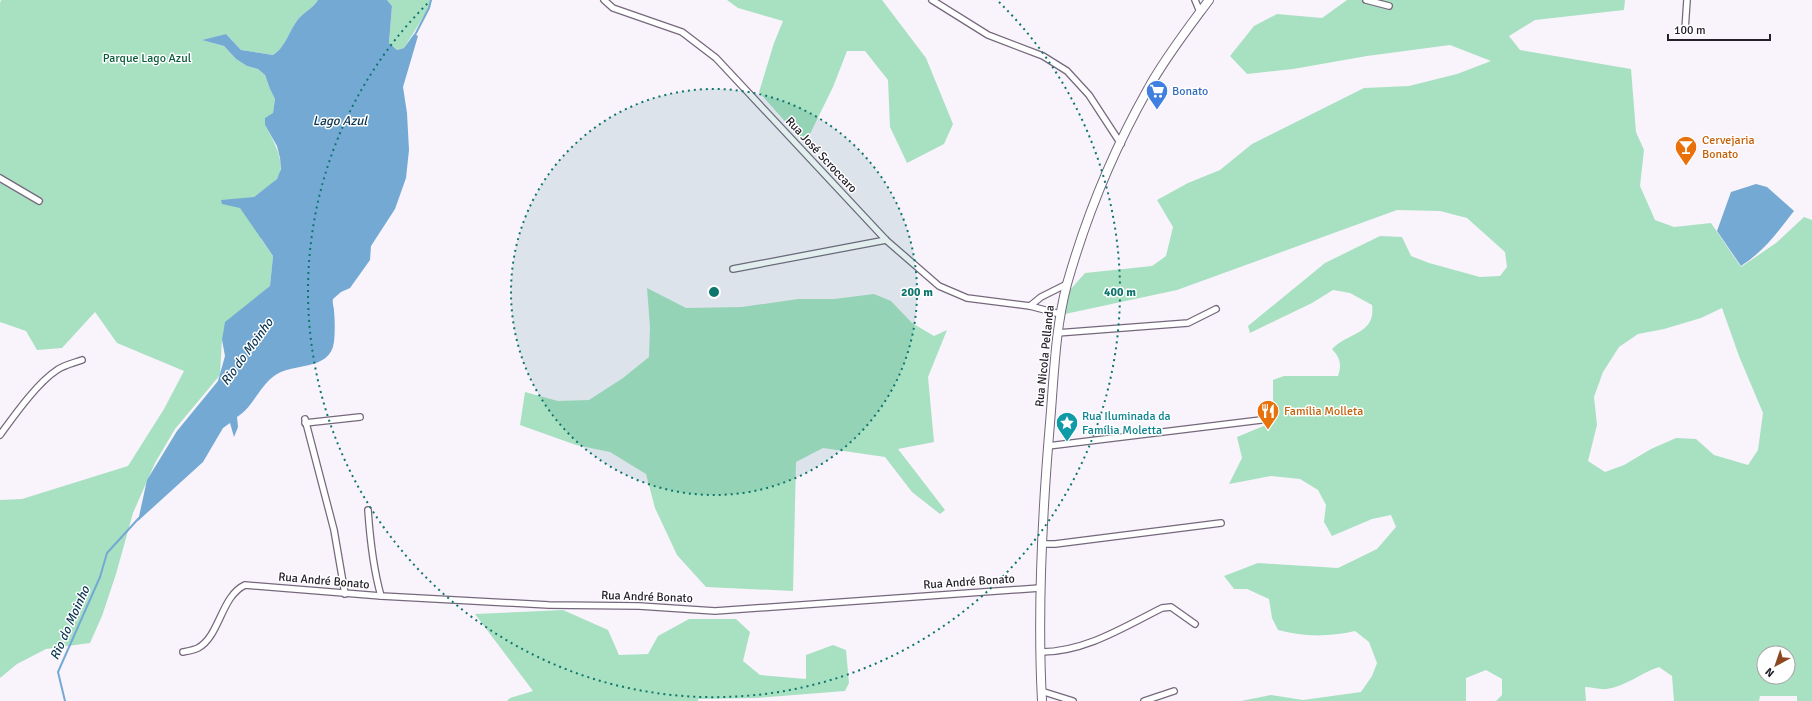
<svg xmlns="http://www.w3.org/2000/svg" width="1812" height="701" viewBox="0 0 1812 701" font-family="Signika,sans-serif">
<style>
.green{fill:#a8e1c1;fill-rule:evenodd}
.water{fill:#74a9d4}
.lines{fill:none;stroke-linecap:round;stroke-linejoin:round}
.stream{stroke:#74a9d4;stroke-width:2}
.street-casing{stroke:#75687c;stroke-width:8}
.secondary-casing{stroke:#75687c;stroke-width:10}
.street{stroke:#fff;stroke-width:5.5}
.secondary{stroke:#fff;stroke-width:8}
.ring{fill:none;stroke:#0f766e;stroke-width:2;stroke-dasharray:2 4}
.labels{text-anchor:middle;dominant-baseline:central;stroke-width:3;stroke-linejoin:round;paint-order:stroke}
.park-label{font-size:12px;fill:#0a5d3c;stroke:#fff}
.shop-label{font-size:12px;fill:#366cbe;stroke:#fff;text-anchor:start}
.food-label{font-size:12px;fill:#c56008;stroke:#fff;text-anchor:start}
.street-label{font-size:12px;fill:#252029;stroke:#fff}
.culture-label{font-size:12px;fill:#0d838f;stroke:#fff;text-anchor:start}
.water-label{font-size:13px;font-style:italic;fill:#083350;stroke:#fff}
.centre{fill:#0f766e;stroke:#fff;stroke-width:2}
.ring-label{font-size:12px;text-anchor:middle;font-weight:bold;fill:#0f766e;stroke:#fff;stroke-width:3;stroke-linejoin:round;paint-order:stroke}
</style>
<rect width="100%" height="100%" fill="#f9f3fc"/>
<!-- green -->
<g class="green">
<path d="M1,0H318C313,8 306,11 300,17C289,29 287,46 273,55L241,50L226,34L203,40L224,46L236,59L247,66L258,69L265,75L270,89L275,99L273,113L265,125C272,138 289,166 276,180C270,186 261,191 254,197L261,239L273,256L270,286L222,340L220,375L175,429L155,463L133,513L116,574L102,616L90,643L46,649L17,664L0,678V500L22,499L128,466L164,409L184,371L117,343L95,312L62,348L37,350L26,331L0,322V3Z"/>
<path d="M387,0H431L429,8L404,48L397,50L389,43L392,6Z"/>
<path d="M727,0H882L926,58L953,124L944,144L907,163L890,127L888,80L865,51H847L833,87L805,144L759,92L774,43L783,21L738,8Z"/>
<path d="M1347,0H1625L1624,10L1535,20L1509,36L1520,50L1631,69L1636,132L1644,150L1640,186L1655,220L1674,227L1711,223L1741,267L1776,243L1804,217L1812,220V701H1797V696H1760L1759,701H1674L1672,676L1659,667C1641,673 1626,686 1607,689C1600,690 1591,687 1585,687L1586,701H1496L1502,695V679L1486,670L1466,678V701H1241L1271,695L1303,700L1361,692L1372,676L1377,663L1369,642L1355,631C1329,637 1303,637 1278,630L1272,618L1269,599L1247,589H1234L1224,576L1258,563L1338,568L1377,549L1396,527L1391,515L1372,519L1332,536L1324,522L1326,505L1318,490L1300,479L1271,476L1229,484L1242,458L1237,437L1273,422V380L1284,376H1338C1342,364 1340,358 1332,349C1349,332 1376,334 1372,305L1350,293L1333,290L1312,303L1250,333L1248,326L1325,263L1380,236L1402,237L1411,256L1429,263L1480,277L1500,276L1507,267L1505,252L1467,218L1440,211L1397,210L1177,290L1065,314L1070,290L1085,273L1152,266L1166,256L1173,227L1157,200L1188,183L1220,170L1252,144L1364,88L1409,86L1457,74L1491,61L1450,45L1367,56L1293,69L1247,74L1230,56L1254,26L1277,14L1322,18ZM1722,308L1739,356L1763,413L1758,450L1748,465L1714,455L1696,439L1676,438L1651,449L1624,465L1605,472L1588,461L1597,425L1594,397L1603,372L1619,347L1638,334L1664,329L1701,318ZM1764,653H1788V677H1764Z"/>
<path d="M647,288L686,308L742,307L798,299H834L874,294L891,301L912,323L934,336L947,330L928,377L934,442L898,449L945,510L940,514L912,492L885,457L823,448L796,462L793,591L706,587L677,555L655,508L646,474L610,452L576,445L520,425L525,392L558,401L589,400L623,378L649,357L650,327Z"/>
<path d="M563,610L608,630L619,655L648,654L658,636L689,619H736L750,632L743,661L760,675L806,679V655L833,645L846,650L849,683L845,691L756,698L698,699V701H507L510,698L533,691L475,614Z"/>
</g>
<!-- water -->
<g class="water">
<path d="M318,0H387L392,6L389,43L397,50L404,48L414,34L418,36L403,87L407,113L409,150L406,178L395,209L371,246L370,260L350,288L341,292L333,299C332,303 334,307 334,311C335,321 335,332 334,342C330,372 292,362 274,376C259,387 253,407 237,417L238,427L234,437L230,423L223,428L203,462L138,521L147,480L177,431L218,381L225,356L222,340L225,322L270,286L273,256L240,208L222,204L221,200L254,197L277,179L281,169L280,158L277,146L265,125V118L273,113L275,99L270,89L265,75L258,69L247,66L236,59L224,46L202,40L226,34L241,50L273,55C287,46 289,29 300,17C306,11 313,8 318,0Z"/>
<path d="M1756,184L1767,187L1794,211C1777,233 1764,251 1741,266L1717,231L1731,192Z"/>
</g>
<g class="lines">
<!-- stream -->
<g class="stream">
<path d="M415,35L429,8L431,0"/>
<path d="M65,701L58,672L100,577L107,553L139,518"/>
</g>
<!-- street casing -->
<g class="street-casing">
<g id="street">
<path d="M604,0L613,8L682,32L716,58L886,240L939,286L967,298L1030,306L1060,314"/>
<path d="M932,0L988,35L1043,56L1067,71L1089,95L1121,144"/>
<path d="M1195,0L1200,12"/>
<path d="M1366,0L1389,6"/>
<path d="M1685,30L1687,0"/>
<path d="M0,178L39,201"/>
<path d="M733,269L886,240"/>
<path d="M1030,306L1041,297L1067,284"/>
<path d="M1057,333L1188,323L1216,309"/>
<path d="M305,419L334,530L345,594"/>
<path d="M305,423L360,417"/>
<path d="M0,435C14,416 37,383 57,370C64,365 74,363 82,360"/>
<path d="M1048,446L1269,419"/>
<path d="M368,510C370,539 373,568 381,596"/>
<path d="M1041,544H1055L1221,523"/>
<path d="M183,652C188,651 194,650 198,648C220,636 221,596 245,585L381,596L549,605L639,606L715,611L1040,588"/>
<path d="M1041,652C1085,652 1124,627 1162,608L1171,607L1195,624"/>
<path d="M1041,691L1073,701"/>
<path d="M1144,701L1174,691"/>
</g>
</g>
<!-- secondary casing -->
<g class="secondary-casing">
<path id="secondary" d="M1042,701C1037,608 1042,516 1050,423C1054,377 1055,329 1067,284C1086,217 1114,149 1148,89C1164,59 1189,27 1209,0"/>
</g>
<!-- street -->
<use href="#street" class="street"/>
<!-- secondary -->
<use href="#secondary" class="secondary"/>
</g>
<!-- distance rings -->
<circle cx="714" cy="292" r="203" fill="#0f766e" fill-opacity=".12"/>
<g class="ring">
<circle cx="714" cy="292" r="203"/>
<path d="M999 2A406 406 0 1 1 429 2"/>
</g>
<!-- icons -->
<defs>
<g id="supermarket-pin" transform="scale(1.15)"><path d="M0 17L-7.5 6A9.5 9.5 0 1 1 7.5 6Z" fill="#3f7fe0" stroke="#fff"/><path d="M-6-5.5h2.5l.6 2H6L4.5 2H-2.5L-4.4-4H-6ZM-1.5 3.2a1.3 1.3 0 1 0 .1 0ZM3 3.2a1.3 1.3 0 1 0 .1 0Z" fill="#fff"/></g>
<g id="bar-pin" transform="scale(1.15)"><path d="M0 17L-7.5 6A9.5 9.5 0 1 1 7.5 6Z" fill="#e8710a" stroke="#fff"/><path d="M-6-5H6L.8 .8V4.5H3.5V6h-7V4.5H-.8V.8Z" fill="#fff"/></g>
<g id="restaurant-pin" transform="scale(1.15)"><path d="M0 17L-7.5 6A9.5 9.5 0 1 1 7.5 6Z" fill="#e8710a" stroke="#fff"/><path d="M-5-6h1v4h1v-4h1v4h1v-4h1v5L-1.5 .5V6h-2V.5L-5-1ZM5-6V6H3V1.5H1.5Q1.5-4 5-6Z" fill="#fff"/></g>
<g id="sight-pin" transform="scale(1.15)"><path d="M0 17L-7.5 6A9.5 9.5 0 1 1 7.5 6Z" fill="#0f9aa8" stroke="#fff"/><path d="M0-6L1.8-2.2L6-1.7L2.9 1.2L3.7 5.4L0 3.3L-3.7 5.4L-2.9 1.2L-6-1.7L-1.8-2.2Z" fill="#fff"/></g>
</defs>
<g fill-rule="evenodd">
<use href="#supermarket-pin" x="1157" y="91"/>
<use href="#bar-pin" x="1686" y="147"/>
<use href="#restaurant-pin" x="1268" y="411"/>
<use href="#sight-pin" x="1067" y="423"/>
</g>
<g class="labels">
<!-- park labels -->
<g class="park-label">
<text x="147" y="58">Parque Lago Azul</text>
</g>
<!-- shop labels -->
<g class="shop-label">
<text x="1172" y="91">Bonato</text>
</g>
<!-- food labels -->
<g class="food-label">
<text x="1702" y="140">Cervejaria<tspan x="1702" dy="14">Bonato</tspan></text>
<text x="1284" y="411">Família Molleta</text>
</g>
<!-- street labels -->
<g class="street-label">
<text transform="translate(821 155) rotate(47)">Rua José Scroccaro</text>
<text transform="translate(1045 356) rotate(-84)">Rua Nicola Pellanda</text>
<text transform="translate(324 581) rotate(5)">Rua André Bonato</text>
<text transform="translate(969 582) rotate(-4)">Rua André Bonato</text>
<text transform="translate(647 597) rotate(2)">Rua André Bonato</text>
</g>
<!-- culture labels -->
<g class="culture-label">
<text x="1082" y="416">Rua Iluminada da<tspan x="1082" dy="14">Família Moletta</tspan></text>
</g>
<!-- water labels -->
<g class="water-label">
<text x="340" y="121">Lago Azul</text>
<text transform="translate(247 352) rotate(-54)">Rio do Moinho</text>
<text transform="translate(70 623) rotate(-66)">Rio do Moinho</text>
</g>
</g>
<circle cx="714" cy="292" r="6" class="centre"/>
<g class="ring-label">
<text x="917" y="296">200 m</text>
<text x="1120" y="296">400 m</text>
</g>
<!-- north arrow -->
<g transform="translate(1776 665) rotate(220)"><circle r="19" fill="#ffffff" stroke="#a8a6a9"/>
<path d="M0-3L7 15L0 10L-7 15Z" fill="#8e4821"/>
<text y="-6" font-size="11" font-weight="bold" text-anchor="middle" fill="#252029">N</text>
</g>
<!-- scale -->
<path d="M1668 34v6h102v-6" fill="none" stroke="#252029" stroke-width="2"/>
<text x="1674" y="34" font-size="12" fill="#252029" stroke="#ffffff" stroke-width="3" paint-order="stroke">100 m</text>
</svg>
